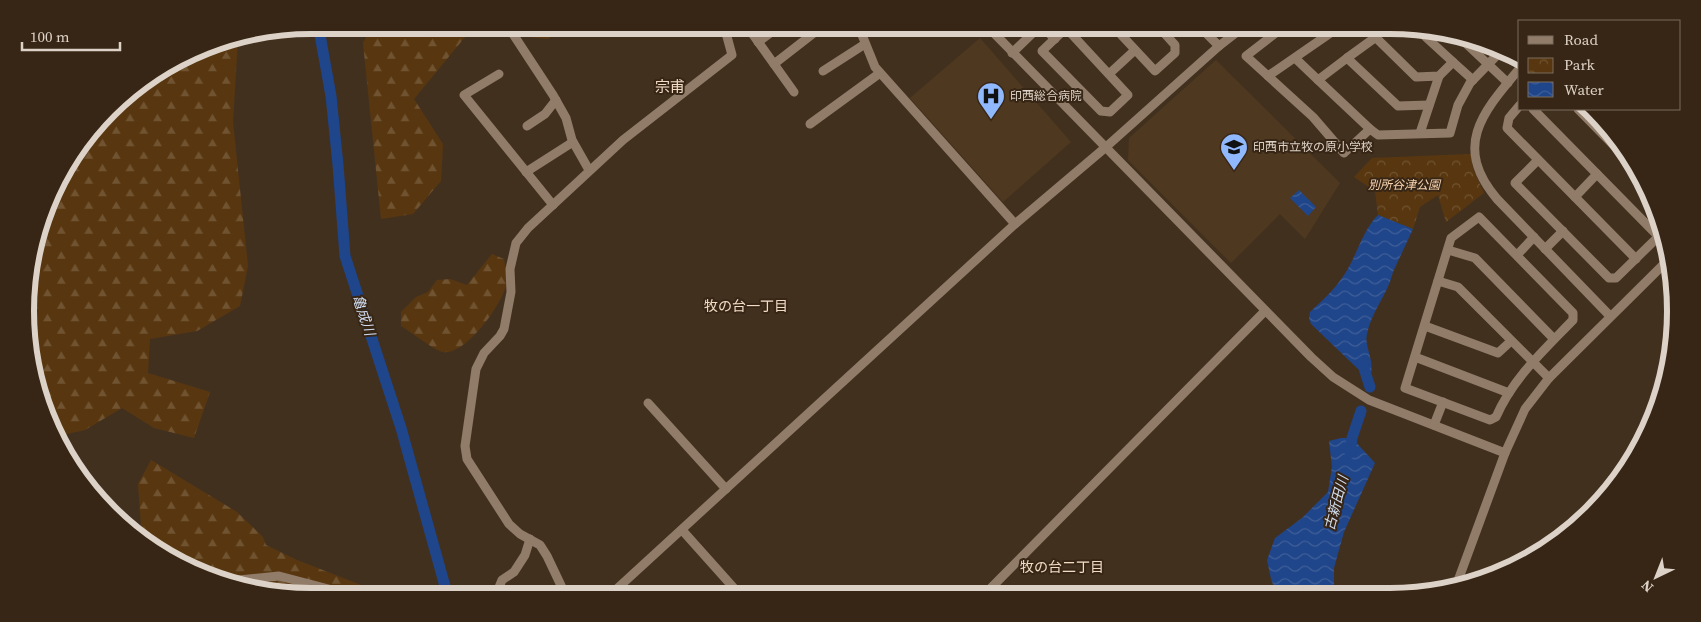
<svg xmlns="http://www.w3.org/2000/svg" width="1701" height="622" viewBox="0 0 1701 622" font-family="'Source Serif 4','Noto Sans JP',serif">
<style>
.built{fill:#4f3820}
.forest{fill:url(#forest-firs)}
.park{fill:url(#park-crowns)}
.water{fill:url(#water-waves)}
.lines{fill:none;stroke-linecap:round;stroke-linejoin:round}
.river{stroke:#1f458a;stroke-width:11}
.minor{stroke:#917c69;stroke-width:9}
.labels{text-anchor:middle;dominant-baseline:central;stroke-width:4;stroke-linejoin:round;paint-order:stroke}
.poi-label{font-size:12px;fill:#ddd2c7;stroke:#372615;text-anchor:start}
.park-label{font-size:12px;font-style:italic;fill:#f7d3b0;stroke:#372615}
.neighbourhood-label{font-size:14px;fill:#f3dcc6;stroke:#372615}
.water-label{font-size:14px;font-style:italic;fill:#d0dcf0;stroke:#372615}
.quarter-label{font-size:15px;fill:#f3dcc6;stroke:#372615}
.rim{fill:none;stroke:#ddd2c7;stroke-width:6}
</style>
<defs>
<pattern id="forest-firs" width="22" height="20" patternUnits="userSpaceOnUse" patternTransform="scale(1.25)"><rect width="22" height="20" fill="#583710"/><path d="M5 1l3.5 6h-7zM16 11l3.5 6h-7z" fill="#705331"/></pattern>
<pattern id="park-crowns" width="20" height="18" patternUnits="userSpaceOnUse" patternTransform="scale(1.25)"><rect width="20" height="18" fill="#583710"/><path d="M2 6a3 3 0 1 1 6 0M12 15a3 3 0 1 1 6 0" fill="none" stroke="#705331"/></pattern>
<pattern id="water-waves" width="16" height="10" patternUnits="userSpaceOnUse" patternTransform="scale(1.25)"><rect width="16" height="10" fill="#1f458a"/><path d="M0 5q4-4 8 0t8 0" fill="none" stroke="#3f5f99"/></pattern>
</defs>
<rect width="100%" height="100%" fill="#42301f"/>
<!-- built -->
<g class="built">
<path d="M980,38L1071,142L1003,202L910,98Z"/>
<path d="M1216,60L1340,183L1305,239L1280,214L1231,263L1128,160L1129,138Z"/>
</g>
<!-- forest -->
<g class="forest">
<path d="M373,25H568L548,39L470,31L414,99L443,144L441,181L413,214L381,219L363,43Z"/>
<path d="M238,39L233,122L248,266L240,306L197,331L150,339L148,373L210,392L194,438L154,428L122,408L85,430L58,436L35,385L29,305H36L44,221L55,184L122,96L202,47Z"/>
<path d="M492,254L504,259C505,266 507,275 507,282C504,302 466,356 443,352C435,351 410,331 401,326V312L416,297L428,292L437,280L450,279L467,285Z"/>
<path d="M151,460L237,512L263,537L266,545L297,560L387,595L388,597H311L288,590L263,591L237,587L152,549L142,539L138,484Z"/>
</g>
<!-- park -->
<path class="park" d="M1471,154L1473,169L1484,193L1446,222L1438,195L1420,207L1413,229L1378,215L1375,191L1354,177L1372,158Z"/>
<!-- water -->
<g class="water">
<path d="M1299,190L1316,207L1308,216L1290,198Z"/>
<path d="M1378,215L1413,229L1393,272C1388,294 1371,312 1367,334C1364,346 1374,359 1371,373L1367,374L1357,368L1311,324L1309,318L1310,312C1323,300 1334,290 1344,275C1357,256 1362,231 1378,215Z"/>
<path d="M1341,438H1352L1375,463L1344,532L1334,568V595H1277L1271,579L1267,560L1275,538L1302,518L1328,492L1332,467L1329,441Z"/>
</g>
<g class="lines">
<!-- river -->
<g class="river">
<path d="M321,25L320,35L331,96L338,165L345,256L401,428L448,597"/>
<path d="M1362,362L1370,387"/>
<path d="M1350,453L1352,438L1361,411"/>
</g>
<!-- minor -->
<g class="minor">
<path d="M508,25L513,34L553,95L566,118L572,140L589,170"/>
<path d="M746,25L794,92"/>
<path d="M858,25L875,67L1015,224"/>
<path d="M986,25L1311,357L1333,377L1369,400L1505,453"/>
<path d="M1041,25L1055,39"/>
<path d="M1112,25L1155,71L1175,53V45L1157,25"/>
<path d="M1198,25L1219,46"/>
<path d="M1286,25L1246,56L1268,76L1342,25"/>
<path d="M1363,25L1416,77L1439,76L1453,62L1417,29"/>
<path d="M1066,28L1128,95L1110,112L1101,111L1042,51Z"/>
<path d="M1456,34L1508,83"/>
<path d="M758,42L781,25"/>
<path d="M1012,53L1041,25"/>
<path d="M1295,58L1318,80L1347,58L1398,106L1429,105"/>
<path d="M1347,58L1376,37"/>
<path d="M1453,62L1473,80"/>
<path d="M774,64L819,29L815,25"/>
<path d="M1520,68C1483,112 1452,146 1497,199L1610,316"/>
<path d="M823,71L865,44"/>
<path d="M499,74L464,95L553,205"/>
<path d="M1109,74L1135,50"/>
<path d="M1268,76L1313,117L1344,153L1370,129L1378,135L1450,133L1458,105L1470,83L1500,52"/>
<path d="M1318,80L1370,129"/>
<path d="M1520,105L1509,118L1507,128L1636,259"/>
<path d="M1533,109L1659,237"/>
<path d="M1578,109L1638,170"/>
<path d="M810,124L880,73"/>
<path d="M527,126L545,114L556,100"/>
<path d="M1420,133L1439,76"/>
<path d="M1538,160L1515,183L1609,278H1616L1660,235"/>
<path d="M526,172L573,142"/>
<path d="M1575,197L1597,174"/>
<path d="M1479,217L1573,313V320C1544,350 1513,378 1496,417L1490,420L1405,388L1451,238Z"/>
<path d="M1545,249L1563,231"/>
<path d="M1448,250L1475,258L1554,339"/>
<path d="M1517,255L1534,237"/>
<path d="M1438,281L1458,287L1549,378"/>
<path d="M1425,326L1498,353L1511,341"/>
<path d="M1415,357L1509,393"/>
<path d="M648,403L726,489"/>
<path d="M1434,425L1443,402"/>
<path d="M682,530L741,596"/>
<path d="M228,583L239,580L279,576L359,597"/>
<path d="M1456,586L1505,453L1525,409L1549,378L1669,259"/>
<path d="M566,596L547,556L540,545L520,534L509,524L467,459L465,446L476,369L484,353L500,336L504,329L511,292L510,269L516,243L528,228L623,140L732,55L726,33L735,25"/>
<path d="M609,596L1015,224L1106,147L1219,46L1246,25"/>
<path d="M983,596L1265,311"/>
<path d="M495,597L502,580L514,572L525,555L530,539"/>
</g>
</g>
<!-- icons -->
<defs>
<g id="hospital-pin" transform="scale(1.4375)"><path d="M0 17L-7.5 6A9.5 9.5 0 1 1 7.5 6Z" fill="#90b8fd" stroke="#372615"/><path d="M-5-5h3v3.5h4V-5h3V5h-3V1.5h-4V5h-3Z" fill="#111"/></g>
<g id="school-pin" transform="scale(1.4375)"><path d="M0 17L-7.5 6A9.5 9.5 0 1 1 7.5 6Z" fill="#90b8fd" stroke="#372615"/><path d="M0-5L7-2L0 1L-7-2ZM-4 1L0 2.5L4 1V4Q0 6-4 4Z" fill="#111"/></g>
</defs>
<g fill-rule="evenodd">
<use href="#hospital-pin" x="991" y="96"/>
<use href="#school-pin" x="1234" y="147"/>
</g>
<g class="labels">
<!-- poi labels -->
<g class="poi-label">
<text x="1010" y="96">印西総合病院</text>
<text x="1253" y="147">印西市立牧の原小学校</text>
</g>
<!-- park labels -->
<g class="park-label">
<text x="1404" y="185">別所谷津公園</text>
</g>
<!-- neighbourhood labels -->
<g class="neighbourhood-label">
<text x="746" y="306">牧の台一丁目</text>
<text x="1062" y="567">牧の台二丁目</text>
</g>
<!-- water labels -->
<g class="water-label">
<text transform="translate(364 315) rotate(72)">亀成川</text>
<text transform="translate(1336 503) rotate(-75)">古新田川</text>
</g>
<!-- quarter labels -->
<g class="quarter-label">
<text x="670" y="86">宗甫</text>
</g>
</g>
<!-- crop -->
<path d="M0 0H1701V622H0ZM311 34H1390A277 277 0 0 1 1667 311V311A277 277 0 0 1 1390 588H311A277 277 0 0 1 34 311V311A277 277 0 0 1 311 34Z" fill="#372615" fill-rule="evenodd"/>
<path class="rim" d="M311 34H1390A277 277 0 0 1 1667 311V311A277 277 0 0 1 1390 588H311A277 277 0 0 1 34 311V311A277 277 0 0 1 311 34Z"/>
<!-- legend -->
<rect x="1518" y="20" width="162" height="90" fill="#372615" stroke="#796b5c"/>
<rect x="1528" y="36" width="25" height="8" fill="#917c69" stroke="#796b5c"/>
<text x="1564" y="45" font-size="15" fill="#ddd2c7">Road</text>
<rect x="1528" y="58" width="25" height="15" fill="url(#park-crowns)" stroke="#796b5c"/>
<text x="1564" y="70" font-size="15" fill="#ddd2c7">Park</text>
<rect x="1528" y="82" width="25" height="15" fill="url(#water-waves)" stroke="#796b5c"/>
<text x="1564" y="95" font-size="15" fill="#ddd2c7">Water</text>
<!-- north arrow -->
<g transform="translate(1656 577) rotate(223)" stroke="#372615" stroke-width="4" paint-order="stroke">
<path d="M0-4L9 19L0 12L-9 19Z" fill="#ddd2c7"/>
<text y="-8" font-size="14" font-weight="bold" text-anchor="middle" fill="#ddd2c7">N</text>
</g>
<!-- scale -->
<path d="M22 42v8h98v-8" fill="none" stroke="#ddd2c7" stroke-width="2.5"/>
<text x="30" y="42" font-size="15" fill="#ddd2c7" stroke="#372615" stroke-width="4" paint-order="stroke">100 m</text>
</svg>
